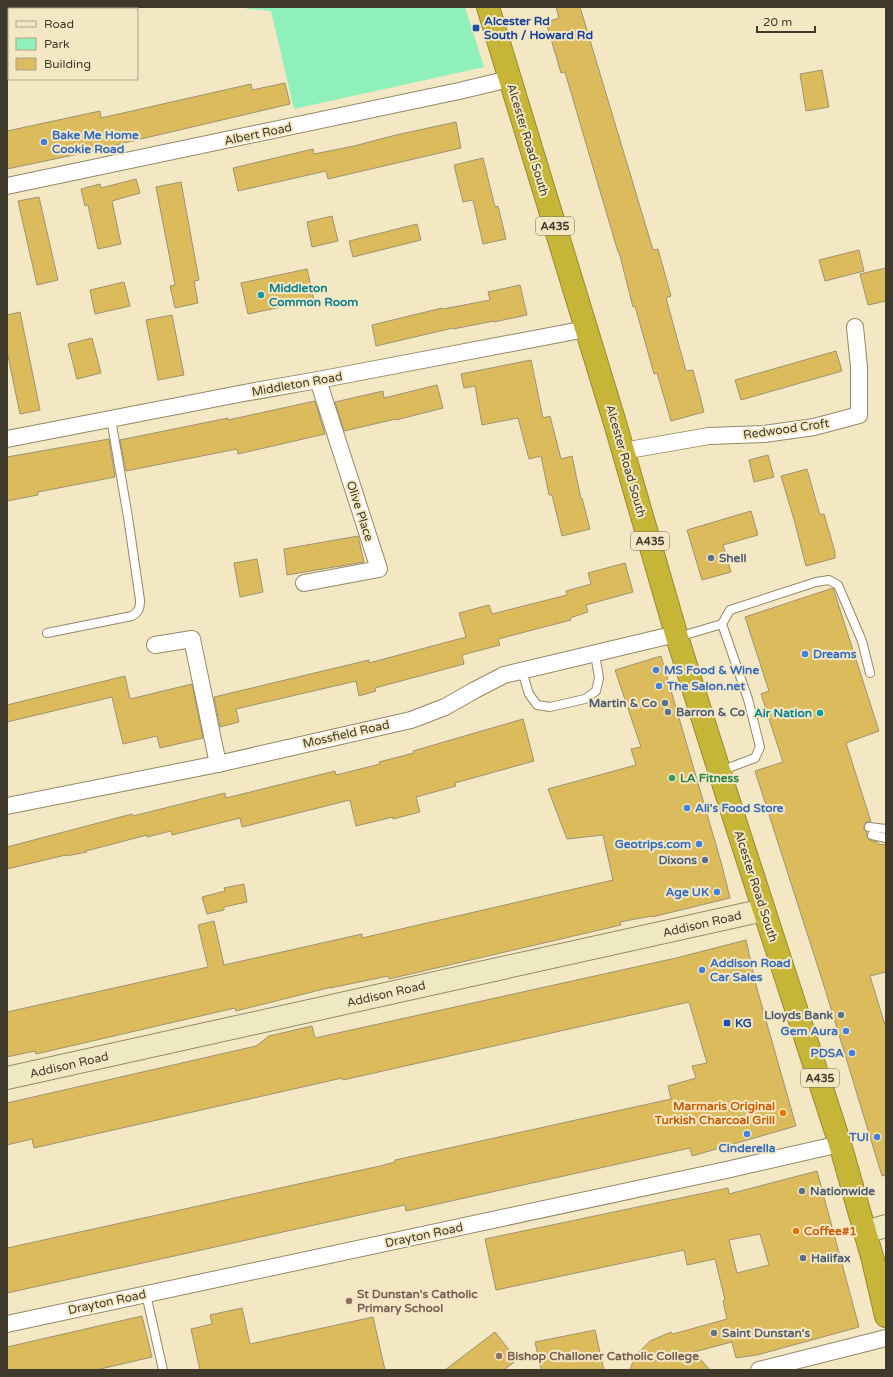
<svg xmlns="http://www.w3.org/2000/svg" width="893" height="1377" viewBox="0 0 893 1377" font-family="'Varela Round',sans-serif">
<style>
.green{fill:#90f0bc}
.building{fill:#dbbb5c;stroke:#9e9371;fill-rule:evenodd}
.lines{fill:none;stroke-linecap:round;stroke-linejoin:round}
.lane-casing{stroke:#948867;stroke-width:10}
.street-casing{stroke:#948867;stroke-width:18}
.secondary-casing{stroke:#948867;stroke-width:24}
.highway-casing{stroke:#968a33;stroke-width:24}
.lane{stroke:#fff;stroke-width:8}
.street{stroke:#fff;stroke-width:16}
.secondary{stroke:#eee9c3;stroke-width:22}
.highway{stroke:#c6b537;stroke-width:22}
.transit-dot{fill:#1a4fb4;stroke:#f4e8c4;stroke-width:1.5}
.shop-dot{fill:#3f7fe0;stroke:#f4e8c4;stroke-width:1.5}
.culture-dot{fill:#0f9aa8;stroke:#f4e8c4;stroke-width:1.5}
.service-dot{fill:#5c6f8a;stroke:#f4e8c4;stroke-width:1.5}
.leisure-dot{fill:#2e9e5b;stroke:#f4e8c4;stroke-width:1.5}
.food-dot{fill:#e8710a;stroke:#f4e8c4;stroke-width:1.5}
.education-dot{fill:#8d6e63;stroke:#f4e8c4;stroke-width:1.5}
.worship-dot{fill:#6b7280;stroke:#f4e8c4;stroke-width:1.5}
.labels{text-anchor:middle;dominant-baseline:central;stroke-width:4;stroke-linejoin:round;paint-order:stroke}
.shield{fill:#f4e8c4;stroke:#756e59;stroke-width:1}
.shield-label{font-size:11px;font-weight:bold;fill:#3e392b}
.transit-label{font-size:12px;font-weight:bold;fill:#164399;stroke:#f4e8c4;text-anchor:start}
.street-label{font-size:12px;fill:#3e392b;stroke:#f4e8c4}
.shop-label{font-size:12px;font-weight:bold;fill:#366cbe;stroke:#f4e8c4;text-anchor:start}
.culture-label{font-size:12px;font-weight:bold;fill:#0d838f;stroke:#f4e8c4;text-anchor:start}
.service-label{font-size:12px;font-weight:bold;fill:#4e5e75;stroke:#f4e8c4;text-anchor:start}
.leisure-label{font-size:12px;font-weight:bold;fill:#27864d;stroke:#f4e8c4;text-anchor:start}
.food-label{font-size:12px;font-weight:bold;fill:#c56008;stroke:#f4e8c4;text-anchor:end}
.education-label{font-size:12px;font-weight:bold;fill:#785e54;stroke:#f4e8c4;text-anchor:start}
.worship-label{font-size:12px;font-weight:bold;fill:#5b616d;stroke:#f4e8c4;text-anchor:start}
</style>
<rect width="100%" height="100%" fill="#f4e8c4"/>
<!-- green -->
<path class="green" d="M246,7H465L484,67L294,109L271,11L247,9Z"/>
<!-- building -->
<g class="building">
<path d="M556,7H580L653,250L658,249L671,296L666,298L686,371L693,370L704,412L671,421L657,373L654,374L635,306L633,307L619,252H618L565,72L561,73L546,22L559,18Z"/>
<path d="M822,70L829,107L806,111L800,74Z"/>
<path d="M285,83L290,104L107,147V148L7,169V131L100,111L101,118L251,84L252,90Z"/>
<path d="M456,122L461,148L328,179L326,171L238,191L233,168L313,149L314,154L354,146L396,135Z"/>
<path d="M483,158L495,207L498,206L506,239L483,244L473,200L463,202L454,165Z"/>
<path d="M136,179L140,193L112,201L121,244L98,249L88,205L85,206L81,189L100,184L101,188Z"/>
<path d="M181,182L199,280L194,281L198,303L175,308L170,286L175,285L156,187Z"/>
<path d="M39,197L58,280L37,285L18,201Z"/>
<path d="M332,216L338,241L312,247L307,222Z"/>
<path d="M417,224L421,240L353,257L349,241Z"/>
<path d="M859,250L864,271L825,281L819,260Z"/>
<path d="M886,268V301L868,305L860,274Z"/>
<path d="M307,269L314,300L248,314L241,283Z"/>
<path d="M124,282L130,306L95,314L90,290Z"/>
<path d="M520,285L527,315L494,322V321L453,329V328L376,346L372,325L442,308L443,309L490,300L488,292Z"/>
<path d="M20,312L40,410L20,414L7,351V315Z"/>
<path d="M172,315L184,375L158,380L146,320Z"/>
<path d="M92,338L101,373L77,379L68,344Z"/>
<path d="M836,351L842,371L741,400L735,380Z"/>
<path d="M531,360L543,418L550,416L561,459L572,456L581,499L582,498L590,529L562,536L552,495H549L541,456L529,459L518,418L482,425L475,386L464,388L461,374Z"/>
<path d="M437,385L443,408L396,420V419L344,431L335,402L383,391L384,398Z"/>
<path d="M315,401L325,434L238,454L237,449L126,471L120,440L228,418V420Z"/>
<path d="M109,439L115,477L38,492V495L7,501V457Z"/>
<path d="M768,455L774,477L754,482L749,460Z"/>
<path d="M807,469L820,515L824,514L835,552V558L806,566L795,523L781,476Z"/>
<path d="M751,511L758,535L723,545L731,572L702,580L687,530Z"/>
<path d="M358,536L364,562L287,575L284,549Z"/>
<path d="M257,559L263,592L240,597L234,563Z"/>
<path d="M625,563L633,592L586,605L588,612L570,618L571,620L498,639L500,645L462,655L464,664L375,688L376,691L359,696L356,681L236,709L239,722L220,727L214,697L369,660V663L466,637L459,613L489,605L492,614L567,595L566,591L591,584L588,573Z"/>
<path d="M833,588L879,731L846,743L871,822H866L864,826V830L867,832V837L870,840L877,842L878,844L886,845V972L870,976L886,1028V1175L882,1176L825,989L755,771L783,762L761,694L769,691L745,617Z"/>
<path d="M661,656L721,862L730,898L652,917V916L620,922L621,925L389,979L388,976L330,988L332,987L236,1011L235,1008L36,1054L35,1051L7,1057V1012L208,967L198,925L214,921L224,965L362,934V938L613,880L603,835L567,839L548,789L636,765L631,749L641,747L615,670Z"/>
<path d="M125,676L130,699L192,684L203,738L160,748L157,736L123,744L112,697L7,722V705Z"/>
<path d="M523,719L534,761L455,783L456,786L416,797L420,812L393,819V817L356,826L350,800L242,827L240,818L172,835L171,831L147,837V835L86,851L87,852L66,856V855L7,869V847L132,814L133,816L225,793L226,798L335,771L336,775L380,764L379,762L414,753L413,751Z"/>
<path d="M244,884L247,902L224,907V910L207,914L202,897L225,891L224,888Z"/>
<path d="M746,940L756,985L796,1126L692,1156L690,1148L406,1211L405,1205L7,1293V1248L380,1166L395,1162V1160L671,1099L668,1086L696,1078L692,1066L707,1063L689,1002L343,1080L342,1078L34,1148L32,1139L7,1145V1103L256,1046L269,1036L312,1026L315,1038L676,958Z"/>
<path d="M817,1171L859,1327L757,1355L736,1358L732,1342L694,1352L710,1370H630L635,1356L650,1341L671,1332L673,1334L727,1319L723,1301L725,1300L715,1259L687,1265L684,1250L496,1290L485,1239L728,1188L729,1194ZM760,1234L769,1265L737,1273L729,1240Z"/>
<path d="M242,1308L250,1344L373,1317L385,1370H200L191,1329L212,1324L210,1315Z"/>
<path d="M142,1316L152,1357L96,1370H7V1347Z"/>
<path d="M595,1330L604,1370H541L535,1342Z"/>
<path d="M495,1332L517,1360L504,1370H445Z"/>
</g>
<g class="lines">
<!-- lane casing -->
<g class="lane-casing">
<g id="lane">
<path d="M722,624L730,610L816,582L829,580L838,585L862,641L870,673"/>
<path d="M47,633L132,616C139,612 140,608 140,600L128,517L111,419"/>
<path d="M678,637L722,624L748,699L760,747L755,758L720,771"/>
<path d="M522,671L529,694L537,705L550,707L585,699L596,691L599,678L595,654"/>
<path d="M869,827L886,829"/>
<path d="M872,835L886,838"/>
<path d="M146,1294L163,1370"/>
</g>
</g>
<!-- street casing -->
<g class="street-casing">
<g id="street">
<path d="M7,186L459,91L509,79"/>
<path d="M7,439L244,393L318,380L586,329"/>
<path d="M623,451L709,436L764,434L814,427L859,415V367L855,327"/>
<path d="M304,583L379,569L318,380"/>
<path d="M155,645L192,639L218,764"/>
<path d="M7,806L218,764L411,720L445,707L475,690L504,675L676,634"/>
<path d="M7,1324L726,1170L840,1144"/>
<path d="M759,1370L886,1338"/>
</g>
</g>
<!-- secondary casing -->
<g class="secondary-casing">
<g id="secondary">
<path d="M7,1078L764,910"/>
<path d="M865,1232L886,1226"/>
</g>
</g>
<!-- highway casing -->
<g class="highway-casing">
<path id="highway" d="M488,7L615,423L677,637L737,827L840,1144L873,1260L886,1316"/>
</g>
<!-- lane -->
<use href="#lane" class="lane"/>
<!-- street -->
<use href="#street" class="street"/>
<!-- secondary -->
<use href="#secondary" class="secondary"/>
<!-- highway -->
<use href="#highway" class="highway"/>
</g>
<!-- markers -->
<g class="transit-dot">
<rect x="472" y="24" width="8" height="8" rx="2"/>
<rect x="723" y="1019" width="8" height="8" rx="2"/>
</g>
<g class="shop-dot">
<circle cx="44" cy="142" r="4"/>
<circle cx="805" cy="654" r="4"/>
<circle cx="656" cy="670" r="4"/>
<circle cx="659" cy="686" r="4"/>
<circle cx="687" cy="808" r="4"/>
<circle cx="699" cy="844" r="4"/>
<circle cx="717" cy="892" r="4"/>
<circle cx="702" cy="970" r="4"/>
<circle cx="846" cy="1031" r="4"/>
<circle cx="852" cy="1053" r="4"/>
<circle cx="747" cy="1134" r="4"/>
<circle cx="877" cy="1137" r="4"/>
</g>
<g class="culture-dot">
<circle cx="261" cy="295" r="4"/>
<circle cx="820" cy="713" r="4"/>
</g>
<g class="service-dot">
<circle cx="711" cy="558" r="4"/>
<circle cx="665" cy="703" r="4"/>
<circle cx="668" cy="712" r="4"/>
<circle cx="705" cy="860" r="4"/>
<circle cx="841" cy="1015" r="4"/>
<circle cx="802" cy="1191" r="4"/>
<circle cx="803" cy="1258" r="4"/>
</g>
<circle class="leisure-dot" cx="672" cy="778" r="4"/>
<g class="food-dot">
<circle cx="783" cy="1113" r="4"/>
<circle cx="796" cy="1231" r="4"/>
</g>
<g class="education-dot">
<circle cx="349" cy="1301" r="4"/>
<circle cx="499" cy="1356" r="4"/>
</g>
<circle class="worship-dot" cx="714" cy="1333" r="4"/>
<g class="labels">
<!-- shield labels -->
<g class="shield">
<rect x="536" y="217" width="38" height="18" rx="3"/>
<rect x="631" y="532" width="38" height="18" rx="3"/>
<rect x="801" y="1069" width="38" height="18" rx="3"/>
</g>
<g class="shield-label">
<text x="555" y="226">A435</text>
<text x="650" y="541">A435</text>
<text x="820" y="1078">A435</text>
</g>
<!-- transit labels -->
<g class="transit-label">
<text x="484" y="21">Alcester Rd<tspan x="484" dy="14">South / Howard Rd</tspan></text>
<text x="735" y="1023">KG</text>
</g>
<!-- street labels -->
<g class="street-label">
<text transform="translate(258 134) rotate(-12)">Albert Road</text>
<text transform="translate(528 140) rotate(73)">Alcester Road South</text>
<text transform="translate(297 384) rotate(-10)">Middleton Road</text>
<text transform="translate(786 429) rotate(-8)">Redwood Croft</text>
<text transform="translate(626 461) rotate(74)">Alcester Road South</text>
<text transform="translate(360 511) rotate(72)">Olive Place</text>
<text transform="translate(346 734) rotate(-13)">Mossfield Road</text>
<text transform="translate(756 886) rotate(72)">Alcester Road South</text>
<text transform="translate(702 924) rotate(-13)">Addison Road</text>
<text transform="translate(386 994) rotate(-13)">Addison Road</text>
<text transform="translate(69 1065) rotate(-13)">Addison Road</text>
<text transform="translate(424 1235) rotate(-12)">Drayton Road</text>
<text transform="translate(107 1302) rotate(-12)">Drayton Road</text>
</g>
<!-- shop labels -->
<g class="shop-label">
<text x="52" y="135">Bake Me Home<tspan x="52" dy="14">Cookie Road</tspan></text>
<text x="813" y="654">Dreams</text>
<text x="664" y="670">MS Food &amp; Wine</text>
<text x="667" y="686">The Salon.net</text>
<text x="695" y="808">Ali's Food Store</text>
<text x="691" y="844" text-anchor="end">Geotrips.com</text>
<text x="709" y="892" text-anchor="end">Age UK</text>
<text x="710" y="963">Addison Road<tspan x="710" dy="14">Car Sales</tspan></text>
<text x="838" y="1031" text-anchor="end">Gem Aura</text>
<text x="844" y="1053" text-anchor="end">PDSA</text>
<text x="869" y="1137" text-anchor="end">TUI</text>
<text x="747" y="1148" text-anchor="middle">Cinderella</text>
</g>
<!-- culture labels -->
<g class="culture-label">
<text x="269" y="288">Middleton<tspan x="269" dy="14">Common Room</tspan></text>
<text x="812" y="713" text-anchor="end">Air Nation</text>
</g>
<!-- service labels -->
<g class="service-label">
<text x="719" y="558">Shell</text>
<text x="657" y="703" text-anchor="end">Martin &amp; Co</text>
<text x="676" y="712">Barron &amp; Co</text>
<text x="697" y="860" text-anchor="end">Dixons</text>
<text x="833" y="1015" text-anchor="end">Lloyds Bank</text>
<text x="810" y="1191">Nationwide</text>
<text x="811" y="1258">Halifax</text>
</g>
<!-- leisure labels -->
<g class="leisure-label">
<text x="680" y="778">LA Fitness</text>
</g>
<!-- food labels -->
<g class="food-label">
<text x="775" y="1106">Marmaris Original<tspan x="775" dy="14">Turkish Charcoal Grill</tspan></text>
<text x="804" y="1231" text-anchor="start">Coffee#1</text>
</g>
<!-- education labels -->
<g class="education-label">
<text x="357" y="1294">St Dunstan's Catholic<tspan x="357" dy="14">Primary School</tspan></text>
<text x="507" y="1356">Bishop Challoner Catholic College</text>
</g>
<!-- worship labels -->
<g class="worship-label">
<text x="722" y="1333">Saint Dunstan's</text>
</g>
</g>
<!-- border -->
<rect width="893" height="1377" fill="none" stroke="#3e392b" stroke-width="16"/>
<!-- legend -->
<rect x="8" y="8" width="130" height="72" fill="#f4e8c4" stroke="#aba287"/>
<rect x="16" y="21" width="20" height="6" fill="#eee9c3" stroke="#aba287"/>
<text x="44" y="28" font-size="12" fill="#3e392b">Road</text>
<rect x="16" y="38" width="20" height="12" fill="#90f0bc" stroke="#aba287"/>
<text x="44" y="48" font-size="12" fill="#3e392b">Park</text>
<rect x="16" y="58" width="20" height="12" fill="#dbbb5c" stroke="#aba287"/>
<text x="44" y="68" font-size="12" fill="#3e392b">Building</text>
<!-- scale -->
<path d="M757 26v6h58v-6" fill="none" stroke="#3e392b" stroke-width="2"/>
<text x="763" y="26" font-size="12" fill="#3e392b" stroke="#f4e8c4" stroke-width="3" paint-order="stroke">20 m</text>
</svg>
